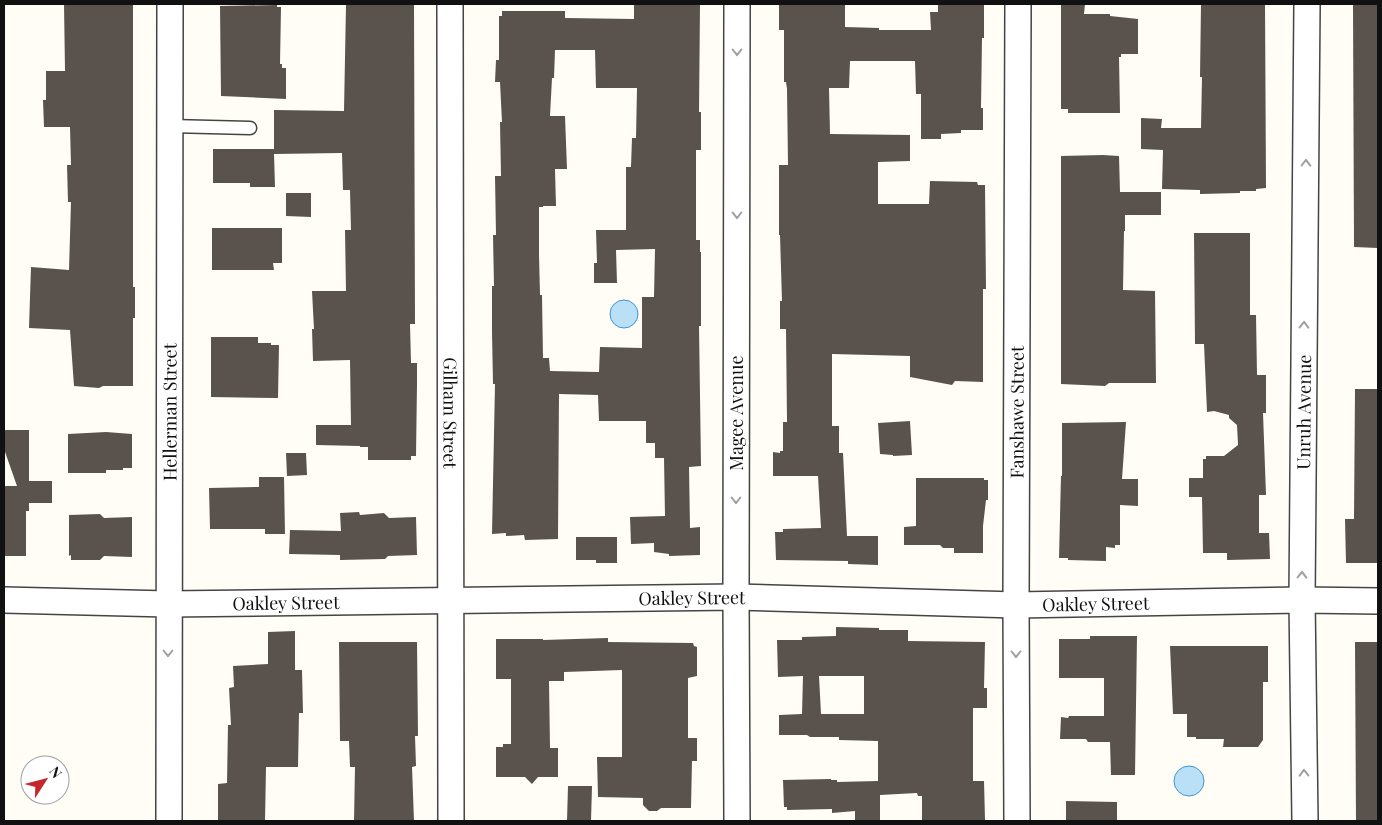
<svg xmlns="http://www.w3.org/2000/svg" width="1382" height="825" viewBox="0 0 1382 825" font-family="'Playfair Display',serif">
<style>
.water{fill:#b9e0f7;stroke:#3f96cf}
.building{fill:#5a524d;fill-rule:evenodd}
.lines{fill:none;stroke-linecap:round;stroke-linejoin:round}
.lane-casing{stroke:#444;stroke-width:15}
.street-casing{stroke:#444;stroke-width:28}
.lane{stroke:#fff;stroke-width:12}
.street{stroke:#fff;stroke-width:25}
.oneway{stroke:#a0a0a0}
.labels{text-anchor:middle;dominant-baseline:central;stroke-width:5;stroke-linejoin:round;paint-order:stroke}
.street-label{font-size:18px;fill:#111;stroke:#fff}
</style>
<rect width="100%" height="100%" fill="#fffdf5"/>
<!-- water -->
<g class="water">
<circle cx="624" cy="314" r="14"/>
<circle cx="1189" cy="781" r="15"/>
</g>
<!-- building -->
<g class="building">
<path d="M64,4H133V287H135V318H133V386H103L99,388L74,386L70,330L29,328L31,267L69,270L71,202H68L67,165H71L70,127H44L43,100H46V71H65Z"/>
<path d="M355,4H414L415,324H410L411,363H417V383L416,456H411V460H368V447H360V446L316,445V425H351L350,360L313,361L312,329H314L312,291H346L345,230H351L350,190H343L342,153L274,154L275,187H250V183H213V149H274V110L344,111L346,5Z"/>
<path d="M634,4H700L699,112H701V150H696V240H700V252H701V326H699L701,466L689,467L690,528L700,527V555L669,556V554L654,552V543L631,544L630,517L665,516L664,458H655V443H646V421H599L598,395L559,394L558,539L525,540L524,535L506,536V533L492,534L495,384H493L492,332V286H494L493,235H496L495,176H501L500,122H502L500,82H495L496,60H499V16H502V11H565V18L634,19ZM555,50H595L596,88H637L636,138H632L631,167H626V230H596L597,263H594V283H617L616,250L655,249L654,297H642V348L600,347L599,372L550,371L549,358H543L542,295H540L539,255V207H543V206H556L555,169H567L565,116H550L552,78H554Z"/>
<path d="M779,4H845V27L879,28V30H931L930,12H938V4H984V38H982L981,108H983V130H961V133L941,134V139H921V94H916L915,61H850L849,88H829L830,134L910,135V161L878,162V204H929L930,181L977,182L978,185H985L986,289H983V382L955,381L952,385L910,377V356L832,354V426H839V453H843L847,536H878V565L848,564V561L776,560L775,532H783V529L821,528L818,476H773V452L780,453V451H783V422H787L786,329H780V301H782L780,235H779V165H788L787,89L786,82H784V30H779Z"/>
<path d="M1061,4H1085L1084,14H1110V16L1138,19V54H1121V57H1119L1120,113H1068V109H1061Z"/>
<path d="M1201,4H1265L1266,188L1256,189V191H1240V193L1200,194V190L1162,189L1163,150L1141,149V118L1162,119L1161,128H1201L1202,77H1200Z"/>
<path d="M1353,4H1378V248L1354,247Z"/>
<path d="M277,5V7H281L280,64H282V68H286V99L221,96L220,6Z"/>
<path d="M1103,155L1119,156L1120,192H1161V215H1125V231H1124L1123,290L1155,291L1156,383H1109L1105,386L1061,384V156Z"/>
<path d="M286,193H311V217L286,216Z"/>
<path d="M212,228H282V263H273L274,270H212Z"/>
<path d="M1194,233H1250V315H1256L1257,375H1266V413H1263L1266,495H1259V533H1269L1270,559L1227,560V553H1203L1202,497H1189V478H1203V459H1206V456H1224L1238,445L1237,425L1229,418V415L1214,411L1207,412L1204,344H1195Z"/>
<path d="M211,337H258V343H271V345H279L278,398L211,397Z"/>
<path d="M1355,389H1378V563H1346L1345,519H1354Z"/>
<path d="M910,421L912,455L893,456V455L880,454L878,423Z"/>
<path d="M1126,422L1122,479H1138V506L1120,505V545H1115V548L1106,547V561L1068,560V558H1059L1061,476H1062V423Z"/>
<path d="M4,430H29V481H52V503H29V511H26V556H4V486H17L4,449Z"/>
<path d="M106,432L132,434V468H123V470H106V473H68V434Z"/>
<path d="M286,453H306L307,475L287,476Z"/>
<path d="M259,477H284L285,534H265V529H210L209,488L259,487Z"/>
<path d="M916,478H984V480H988V500H986L983,526V553H954V548H943L940,545H904V527L916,526Z"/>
<path d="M359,512L360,515L384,513L389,518L416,517L417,555L388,556L385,559L340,560V555L289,554L290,530L341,531L340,513Z"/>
<path d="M100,514L104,518L132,517V557L104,556L100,560H71V555L69,556V515Z"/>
<path d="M576,537H617V563H596V560H576Z"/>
<path d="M836,627L879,628V630H908V641L985,642L984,688H987V708H973V781H984L985,820L944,821L922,820V796H918L917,793L880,795V821H855V811L832,813V809L787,810V807H784L783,780L831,779V780H837V782L878,781V741L839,740V737H810L807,735H779V715L802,714L803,676L778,677L777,640H802V637L836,636ZM819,676H864V714H821Z"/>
<path d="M295,631V670H302L303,713H299L298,767H266L265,821H218V784L227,783L228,725H231L229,688L234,687L233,666L268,664V632Z"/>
<path d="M1090,636H1137L1135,775H1111L1110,742H1088L1086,739H1060L1061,717L1068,718L1069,716H1104V678H1059V639H1090Z"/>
<path d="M608,638V642L693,643L694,646L697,647V676L688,678V738H697V761H692L691,808H661L657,811H649L643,805V798L598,797L597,757H622V670L564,672V681H549L550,748H558V777H538L532,784L525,777H496V747H503V744H511V679H496V639H543V640Z"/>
<path d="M339,642H417L418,736H415L416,766L412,767L414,821H354L355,767H350L349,741H340Z"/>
<path d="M1355,642H1378V821H1356Z"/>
<path d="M1170,646H1268V682H1263V740L1258,747H1223L1224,739H1196V737H1187V714H1173Z"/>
<path d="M568,786H592L591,821H567Z"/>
<path d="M1066,801L1117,802V821H1066Z"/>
</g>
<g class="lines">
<!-- lane casing -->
<g class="lane-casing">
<path id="lane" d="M170,126L250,128"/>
</g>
<!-- street casing -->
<g class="street-casing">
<g id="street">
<path id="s1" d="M450,4L451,821"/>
<path d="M737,4L736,597L737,821"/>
<path id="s2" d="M4,600L168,604L736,597L1016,605L1302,600L1378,601"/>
<path id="s3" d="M169,821L170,4"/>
<path id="s4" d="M1017,821L1016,605L1018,4"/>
<path id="s5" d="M1305,821L1302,600L1307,4"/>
</g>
</g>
<!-- lane -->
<use href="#lane" class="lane"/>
<!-- street -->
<use href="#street" class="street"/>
</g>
<!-- one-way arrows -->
<defs><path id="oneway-chevron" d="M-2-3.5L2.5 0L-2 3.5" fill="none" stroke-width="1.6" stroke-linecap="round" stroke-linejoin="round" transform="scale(1.25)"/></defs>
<g class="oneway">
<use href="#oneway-chevron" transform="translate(737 52) rotate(90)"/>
<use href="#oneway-chevron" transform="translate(1306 163) rotate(-89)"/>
<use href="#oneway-chevron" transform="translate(737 215) rotate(90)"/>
<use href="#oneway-chevron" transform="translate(1304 325) rotate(-89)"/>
<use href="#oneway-chevron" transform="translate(736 500) rotate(90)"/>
<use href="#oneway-chevron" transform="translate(1302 575) rotate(-89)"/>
<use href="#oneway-chevron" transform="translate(168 653) rotate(90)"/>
<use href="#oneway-chevron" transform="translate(1016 654) rotate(90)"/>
<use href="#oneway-chevron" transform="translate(1304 773) rotate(-91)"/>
</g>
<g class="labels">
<!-- street labels -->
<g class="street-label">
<text stroke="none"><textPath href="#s3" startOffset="409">Hellerman Street</textPath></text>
<text stroke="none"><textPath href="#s1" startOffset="409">Gilham Street</textPath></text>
<text transform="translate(736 413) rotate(-90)">Magee Avenue</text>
<text stroke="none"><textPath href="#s4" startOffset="409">Fanshawe Street</textPath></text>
<text stroke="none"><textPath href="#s5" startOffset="409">Unruh Avenue</textPath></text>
<text stroke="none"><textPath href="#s2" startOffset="688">Oakley Street</textPath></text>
<text stroke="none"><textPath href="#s2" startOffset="282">Oakley Street</textPath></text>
<text stroke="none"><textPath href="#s2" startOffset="1092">Oakley Street</textPath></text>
</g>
</g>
<!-- border -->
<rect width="1382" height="825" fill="none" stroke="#111111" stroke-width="10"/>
<!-- north arrow -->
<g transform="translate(45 780) rotate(54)"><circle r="24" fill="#ffffff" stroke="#a0a0a0"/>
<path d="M0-4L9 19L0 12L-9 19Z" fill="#c4262e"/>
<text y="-8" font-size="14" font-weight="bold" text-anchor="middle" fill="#111111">N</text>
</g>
</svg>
